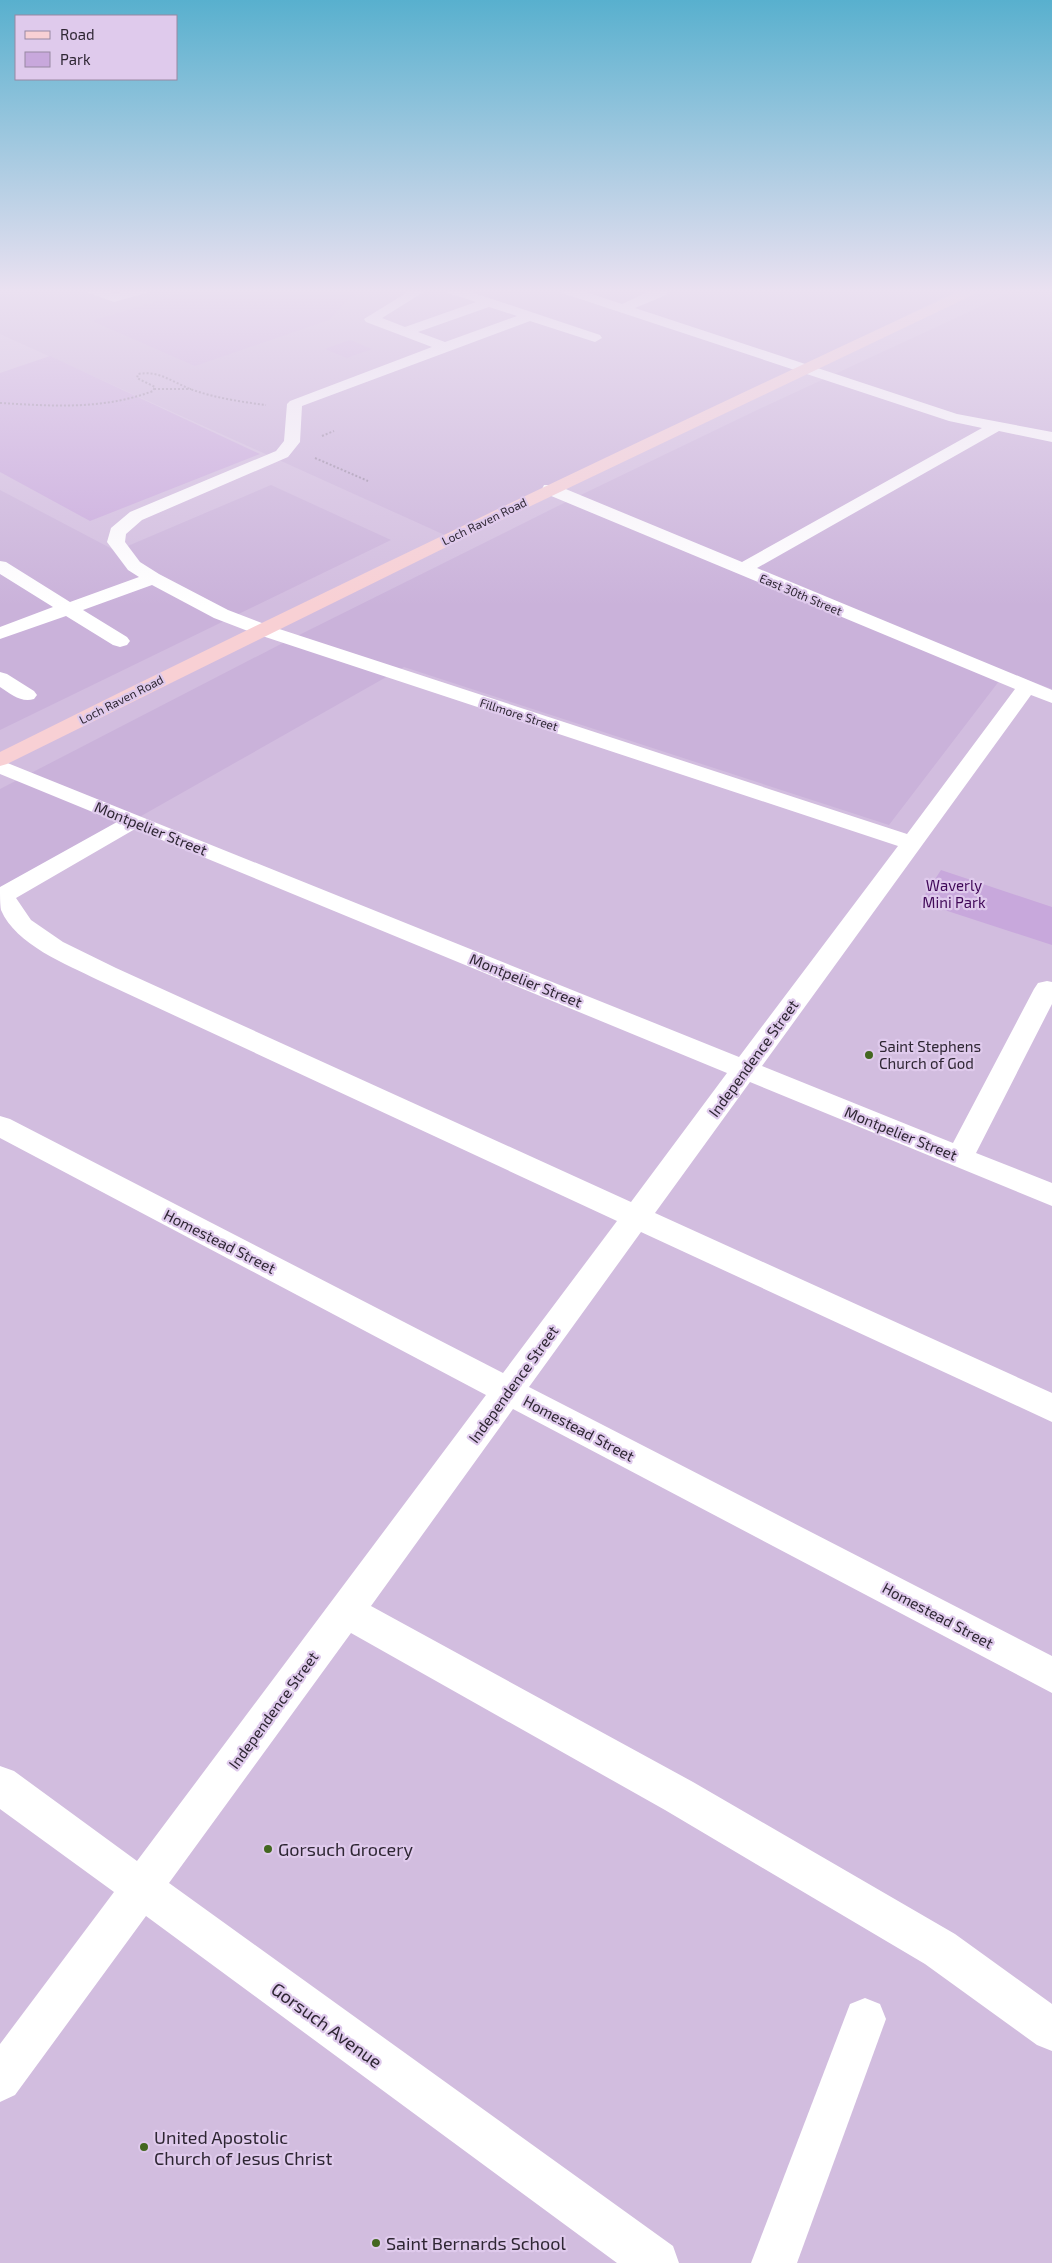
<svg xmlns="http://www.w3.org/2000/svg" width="1052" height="2263" viewBox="0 0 1052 2263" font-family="'Exo 2',sans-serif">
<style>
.built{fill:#cab2da}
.green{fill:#c8a8dc}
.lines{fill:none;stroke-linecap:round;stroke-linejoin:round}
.path{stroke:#9989a4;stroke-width:2;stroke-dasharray:2 2;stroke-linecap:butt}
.minor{fill:#fff;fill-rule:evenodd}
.major{fill:#f8d0d4;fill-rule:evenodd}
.poi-dot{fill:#436720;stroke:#dfcaec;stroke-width:2}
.labels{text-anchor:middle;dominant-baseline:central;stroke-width:4.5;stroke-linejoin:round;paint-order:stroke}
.far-street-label{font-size:12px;fill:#2e2633;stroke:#dfcaec}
.street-label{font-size:15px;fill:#2e2633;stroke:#dfcaec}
.park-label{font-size:15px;fill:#400858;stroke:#dfcaec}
.poi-label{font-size:15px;fill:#2e2633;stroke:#dfcaec;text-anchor:start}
.near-poi-label{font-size:18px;fill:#2e2633;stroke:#dfcaec;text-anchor:start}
.near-street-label{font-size:18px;fill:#2e2633;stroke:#dfcaec}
</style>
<rect width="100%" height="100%" fill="#d2bddf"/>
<!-- built -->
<g class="built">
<path d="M0,290H957L804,367L447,536L0,334Z"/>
<path d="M1016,290H1052V689L1006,672L889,825L404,667L0,896V789L279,645L560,505L755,411Z"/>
<path d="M271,485L391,540L0,730V490L116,551Z"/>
</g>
<!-- green -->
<g class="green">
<path d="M192,290H357L329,320L195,366L92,321Z"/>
<path d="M350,340L372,349L347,358L325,349Z"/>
<path d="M50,356L260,454L90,521L0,472V373Z"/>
<path d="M941,870L1052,907V945L920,902Z"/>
</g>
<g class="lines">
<!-- path -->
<g class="path">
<path d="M154,389H191"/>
<path d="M0,403C52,406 103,410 153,391L155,387L137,378L138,374C160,370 173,383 193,390C216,398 242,402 266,405"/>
<path d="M322,436L334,431"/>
<path d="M315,458L368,481"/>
</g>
<!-- minor -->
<g class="minor">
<path d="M87,290H105L115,294L128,290H148L146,293L114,302L89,293Z"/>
<path d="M411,290H427L382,318L405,327L476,302L448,293L446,290H465L600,335L602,338L595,342L530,321L302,406L300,442L288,457L142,520L126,534L125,542L140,562L159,574L228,610L267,625L907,834L1015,689L544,493L542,489L544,485H556L742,562L982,428L949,421L562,293L560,290H579L622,304L652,290H666L668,292L666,295L635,308L957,414L1052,432V442L999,431L757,568L1052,690V703L1031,695L762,1066L953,1143L1034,989L1038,983L1047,981L1052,982V1004L976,1153L1052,1183V1206L750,1082L655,1213L1052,1393V1422L641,1232L529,1387L1052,1656V1693L513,1409L371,1606L693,1782L955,1934L1052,2004V2051L1037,2045L925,1964L665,1810L351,1633L169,1883L673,2246L679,2263H617L146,1916L15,2095L0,2102V2044L114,1892L0,1809V1766L14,1771L137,1861L486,1395L0,1138V1116L10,1119L503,1373L617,1221L98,980C66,964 16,945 1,910C0,904 0,894 0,887L117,822L0,774V760L739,1057L898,846L253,633L214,618L152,585L83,610L127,637L130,641L127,645L120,647L113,645L66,616L0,639V627L53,607L0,574V561L6,562L70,602L139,577L128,570L107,542L111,528L130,512L276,451L284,441L287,404L290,401L432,347L366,322L364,319ZM489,307L517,316L445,342L418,332ZM135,829L727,1073L631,1202L116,968L63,942L31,920L16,898Z"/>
<path d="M0,672L7,674L34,691L37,695L34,699C21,703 11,694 0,687Z"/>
<path d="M865,1998L880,2004L886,2019L797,2263H751L850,2004Z"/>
</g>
<!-- major -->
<path class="major" d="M962,290H979L977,293L491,525L7,764L0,766V752C319,593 640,440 962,290Z"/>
</g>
<!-- sky -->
<linearGradient id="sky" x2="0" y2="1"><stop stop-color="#58b0ce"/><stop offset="0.48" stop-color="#ebe1f1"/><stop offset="1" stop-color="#ebe1f1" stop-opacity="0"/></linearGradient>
<rect width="1052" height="606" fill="url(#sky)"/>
<!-- markers -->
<g class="poi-dot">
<circle cx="869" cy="1055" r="5"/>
<circle cx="268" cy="1849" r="5"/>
<circle cx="144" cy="2147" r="5"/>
<circle cx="376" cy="2243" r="5"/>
</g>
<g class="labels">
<!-- far-street labels -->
<g class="far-street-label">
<text transform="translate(484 521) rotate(-26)">Loch Raven Road</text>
<text transform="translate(801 594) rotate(23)">East 30th Street</text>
<text transform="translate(121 699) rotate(-27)">Loch Raven Road</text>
<text transform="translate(519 714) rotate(18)">Fillmore Street</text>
</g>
<!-- street labels -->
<g class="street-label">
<text transform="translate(151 828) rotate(22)">Montpelier Street</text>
<text transform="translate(526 980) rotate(22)">Montpelier Street</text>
<text transform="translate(753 1058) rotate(-54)">Independence Street</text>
<text transform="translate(901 1133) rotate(22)">Montpelier Street</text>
<text transform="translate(220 1241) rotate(27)">Homestead Street</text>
<text transform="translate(513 1384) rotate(-54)">Independence Street</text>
<text transform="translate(579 1428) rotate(28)">Homestead Street</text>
<text transform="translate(938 1615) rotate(28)">Homestead Street</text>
<text transform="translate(273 1710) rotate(-54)">Independence Street</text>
</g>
<!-- park labels -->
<g class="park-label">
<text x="954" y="885">Waverly<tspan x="954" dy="17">Mini Park</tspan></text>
</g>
<!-- poi labels -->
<g class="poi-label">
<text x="879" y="1046">Saint Stephens<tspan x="879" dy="17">Church of God</tspan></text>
</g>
<!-- near-poi labels -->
<g class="near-poi-label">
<text x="278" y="1849">Gorsuch Grocery</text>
<text x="154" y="2137">United Apostolic<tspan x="154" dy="21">Church of Jesus Christ</tspan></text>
<text x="386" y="2243">Saint Bernards School</text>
</g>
<!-- near-street labels -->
<g class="near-street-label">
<text transform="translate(327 2025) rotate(36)">Gorsuch Avenue</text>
</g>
</g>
<!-- legend -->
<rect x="15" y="15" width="162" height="65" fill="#dfcaec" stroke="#9888a2"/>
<rect x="25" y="31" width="25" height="8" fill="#f8d0d4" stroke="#9888a2"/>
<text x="60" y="40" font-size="15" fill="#2e2633">Road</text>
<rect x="25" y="52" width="25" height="15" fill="#c8a8dc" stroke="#9888a2"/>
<text x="60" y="65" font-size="15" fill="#2e2633">Park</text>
</svg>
